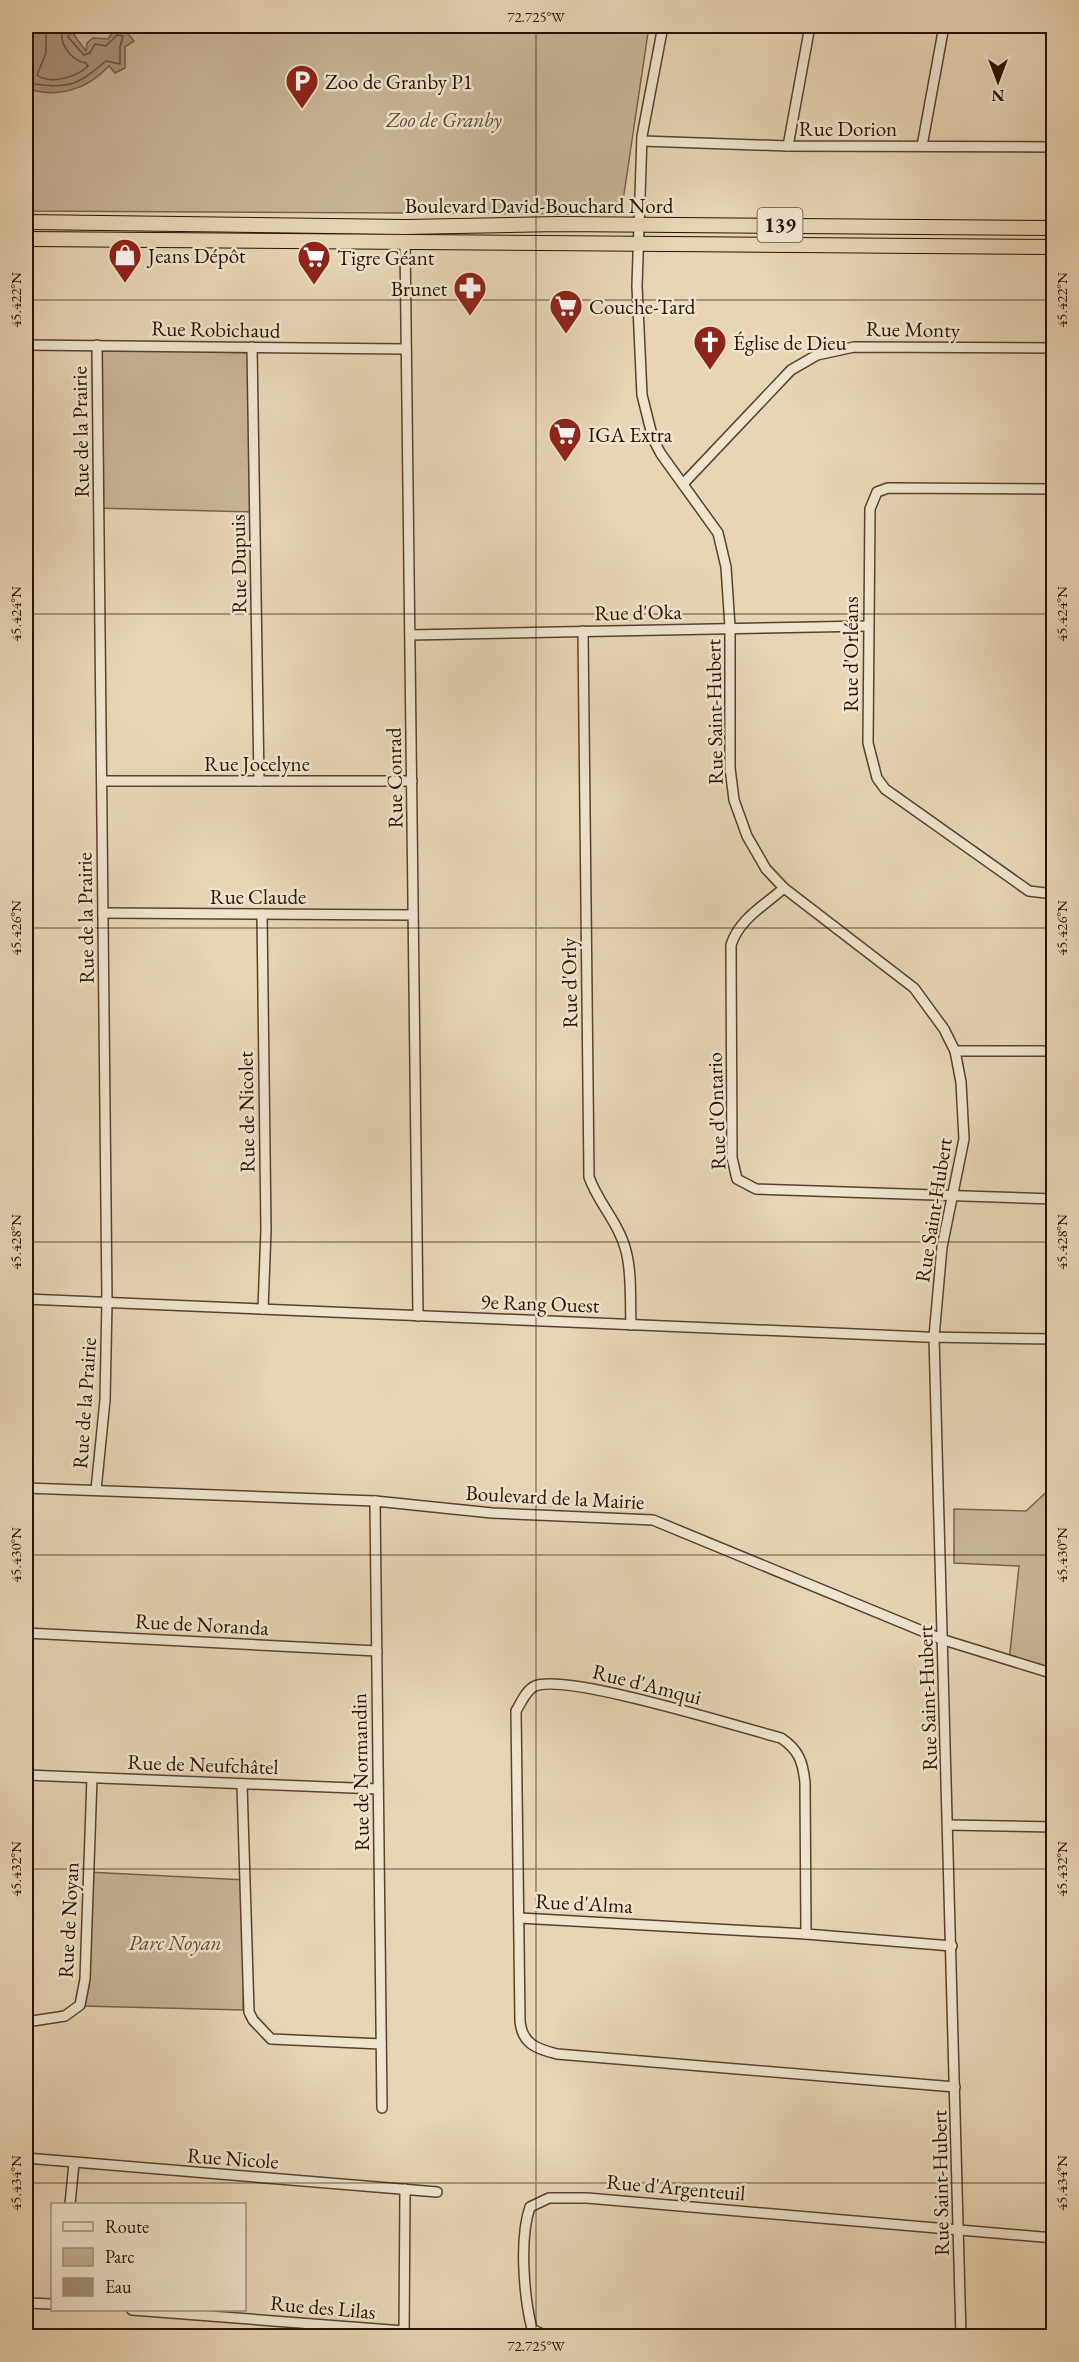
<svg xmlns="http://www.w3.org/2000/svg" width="1079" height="2362" viewBox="0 0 1079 2362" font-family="'EB Garamond',serif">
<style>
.green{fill:#c7b496;stroke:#78624c;stroke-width:1.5}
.water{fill:#a69277;stroke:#745e48;stroke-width:1.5}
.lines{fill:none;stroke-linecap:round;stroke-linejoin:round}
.shore{stroke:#68523c;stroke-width:1.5}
.minor-casing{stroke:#58422e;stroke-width:12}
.highway-casing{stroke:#291101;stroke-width:16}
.minor{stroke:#efe4ce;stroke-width:9}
.highway{stroke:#e7d5b4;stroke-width:14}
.ticks{fill:none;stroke:#291101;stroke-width:1.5;stroke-opacity:0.45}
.labels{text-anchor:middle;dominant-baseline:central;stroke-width:5;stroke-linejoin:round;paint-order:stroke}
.shield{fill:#efe4ce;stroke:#64503e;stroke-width:1.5}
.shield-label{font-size:20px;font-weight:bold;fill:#291101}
.poi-label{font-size:21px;fill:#291101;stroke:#efe4ce;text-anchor:start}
.park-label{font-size:21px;font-style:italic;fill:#604a35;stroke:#efe4ce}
.street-label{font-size:21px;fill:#291101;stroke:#efe4ce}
.neatline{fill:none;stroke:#291101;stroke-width:2}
.ticks-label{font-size:15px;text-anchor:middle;fill:#291101}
</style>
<rect width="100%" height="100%" fill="#e7d5b4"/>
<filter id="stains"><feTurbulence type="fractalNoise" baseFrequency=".00333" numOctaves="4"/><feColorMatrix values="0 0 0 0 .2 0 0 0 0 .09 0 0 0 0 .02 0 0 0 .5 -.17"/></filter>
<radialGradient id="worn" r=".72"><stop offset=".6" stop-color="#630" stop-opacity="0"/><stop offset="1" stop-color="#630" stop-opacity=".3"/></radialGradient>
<!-- green -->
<g class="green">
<path d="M26,26H649L621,214L26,211Z"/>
<path d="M92,349L253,353L254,512L94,508Z"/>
<path d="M1053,1486V1673L1009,1662L1019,1566L954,1563V1509L1026,1511Z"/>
<path d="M87,1872L246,1880L243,2010L81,2006Z"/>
</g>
<!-- water -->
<path class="water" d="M33,26H81L74,35L86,51L87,43L93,38L108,39L116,28L125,30L134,41L125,47V68L115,73L109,66C87,90 56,99 26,88C25,66 35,47 33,26Z"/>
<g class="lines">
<!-- shore -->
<g class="shore">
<path d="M46,26V53L37,75C50,85 77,77 88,66L86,63C71,61 56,41 64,26"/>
<path d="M26,83C67,88 73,89 106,61L120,64V47L123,36L117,35L106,46L95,44L90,53L84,55L68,37L73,26"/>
</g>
<!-- minor casing -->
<g class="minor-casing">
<g id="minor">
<path d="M663,26L642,136L637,286L642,395L653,439L661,454L718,533L726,567L730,627V768L734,800L747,836L766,869L784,888L914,988L944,1029L955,1051L961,1082L964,1139L942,1247L934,1337L961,2336"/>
<path d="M642,141L788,146L1054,147"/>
<path d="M788,146L810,26"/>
<path d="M922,146L944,26"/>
<path d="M405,241L418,1316"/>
<path d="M26,345L406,349"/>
<path d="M252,347L259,781"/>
<path d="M683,484L791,370L817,355L854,347L1054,348"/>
<path d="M1054,489L888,488L877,492L870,509L868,743L877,778L885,789L1029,891L1054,894"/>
<path d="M583,631L589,1177C598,1203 619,1223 626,1251C632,1273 630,1301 631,1325"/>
<path d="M410,635L867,626"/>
<path d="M102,781H412"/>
<path d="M784,888C765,905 739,919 731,945L732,1158L737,1179L756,1189L1054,1199"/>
<path d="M103,913L413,915"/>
<path d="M262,914L266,1230L263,1309"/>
<path d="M955,1051H1054"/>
<path d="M26,1299L925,1337L1054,1339"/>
<path d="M26,1488L375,1501L492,1513L653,1520L944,1640L1054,1674"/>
<path d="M96,1490L105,1400L107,1302L97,345"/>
<path d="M375,1501L382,2108"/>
<path d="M26,1633L377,1651"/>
<path d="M26,1775L378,1789"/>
<path d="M242,1784L249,2012L253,2020L271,2039L381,2044"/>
<path d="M948,1825L1054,1827"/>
<path d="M520,1918L806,1934L952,1946"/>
<path d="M806,1934L805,1783C803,1762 799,1750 781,1738C739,1727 567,1673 535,1686C526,1690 521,1703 516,1711L520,2021C522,2044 537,2049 557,2054L955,2087"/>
<path d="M26,2022L65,2016L80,2005L85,1979L92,1778"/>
<path d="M26,2158L437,2192"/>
<path d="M70,2204L74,2163"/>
<path d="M26,2303L52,2304"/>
<path d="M132,2310L404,2331"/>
<path d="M404,2336L405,2189"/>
<path d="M546,2336L532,2329C524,2297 519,2239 530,2207L549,2198H587L1054,2238"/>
</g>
</g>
<!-- highway casing -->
<g class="highway-casing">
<g id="highway">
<path d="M26,222L405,227L559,224L1054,228"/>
<path d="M26,239L1054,247"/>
</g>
</g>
<!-- minor -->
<use href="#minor" class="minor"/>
<!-- highway -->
<use href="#highway" class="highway"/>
</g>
<!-- ticks -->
<path class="ticks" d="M536,26V2336M26,300H1054M26,614H1054M26,928H1054M26,1242H1054M26,1555H1054M26,1869H1054M26,2183H1054"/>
<!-- icons -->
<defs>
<g id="parking-pin" transform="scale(1.725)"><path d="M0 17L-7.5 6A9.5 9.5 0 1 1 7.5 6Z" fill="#8f2418" stroke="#efe4ce"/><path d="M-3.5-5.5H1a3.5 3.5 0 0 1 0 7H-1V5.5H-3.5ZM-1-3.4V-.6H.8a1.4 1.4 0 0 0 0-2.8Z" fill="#fff"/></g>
<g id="shop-pin" transform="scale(1.725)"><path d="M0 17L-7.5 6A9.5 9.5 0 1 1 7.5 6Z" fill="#8f2418" stroke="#efe4ce"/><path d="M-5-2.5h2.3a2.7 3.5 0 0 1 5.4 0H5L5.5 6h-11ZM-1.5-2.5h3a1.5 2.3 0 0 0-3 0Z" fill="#fff"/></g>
<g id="supermarket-pin" transform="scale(1.725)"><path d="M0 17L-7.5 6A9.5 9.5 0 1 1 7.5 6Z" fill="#8f2418" stroke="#efe4ce"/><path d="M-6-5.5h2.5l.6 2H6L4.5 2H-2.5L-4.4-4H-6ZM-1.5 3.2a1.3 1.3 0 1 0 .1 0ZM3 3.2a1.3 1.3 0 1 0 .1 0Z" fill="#fff"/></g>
<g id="pharmacy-pin" transform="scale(1.725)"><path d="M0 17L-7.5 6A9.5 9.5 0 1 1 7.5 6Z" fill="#8f2418" stroke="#efe4ce"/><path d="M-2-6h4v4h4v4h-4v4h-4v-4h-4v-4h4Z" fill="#fff"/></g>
<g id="church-pin" transform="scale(1.725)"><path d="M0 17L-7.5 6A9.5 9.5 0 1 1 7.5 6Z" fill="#8f2418" stroke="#efe4ce"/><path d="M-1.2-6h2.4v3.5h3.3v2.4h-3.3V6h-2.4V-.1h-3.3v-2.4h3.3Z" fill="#fff"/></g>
</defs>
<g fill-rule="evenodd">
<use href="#parking-pin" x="302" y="81"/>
<use href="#shop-pin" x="125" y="255"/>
<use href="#supermarket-pin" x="314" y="257"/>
<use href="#pharmacy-pin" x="470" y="288"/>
<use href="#supermarket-pin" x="566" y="306"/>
<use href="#church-pin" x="710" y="342"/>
<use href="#supermarket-pin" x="565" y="434"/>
</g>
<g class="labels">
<!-- shield labels -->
<rect class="shield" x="757.5" y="208" width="45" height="34" rx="4.5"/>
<g class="shield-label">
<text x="780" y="225">139</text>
</g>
<!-- poi labels -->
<g class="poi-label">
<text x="325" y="81">Zoo de Granby P1</text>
<text x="148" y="255">Jeans Dépôt</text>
<text x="337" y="257">Tigre Géant</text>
<text x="447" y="288" text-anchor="end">Brunet</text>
<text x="589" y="306">Couche-Tard</text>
<text x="733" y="342">Église de Dieu</text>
<text x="588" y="434">IGA Extra</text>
</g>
<!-- park labels -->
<g class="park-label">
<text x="444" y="119">Zoo de Granby</text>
<text x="175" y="1942">Parc Noyan</text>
</g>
<!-- street labels -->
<g class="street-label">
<text x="848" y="128">Rue Dorion</text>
<text x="539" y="205">Boulevard David-Bouchard Nord</text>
<text transform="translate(216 329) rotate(1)">Rue Robichaud</text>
<text transform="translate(913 329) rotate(1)">Rue Monty</text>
<text transform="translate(80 432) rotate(-91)">Rue de la Prairie</text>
<text transform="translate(238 564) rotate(-91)">Rue Dupuis</text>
<text transform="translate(638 612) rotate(-1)">Rue d'Oka</text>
<text transform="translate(850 654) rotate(-90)">Rue d'Orléans</text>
<text transform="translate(714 712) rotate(-91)">Rue Saint-Hubert</text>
<text x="257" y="763">Rue Jocelyne</text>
<text transform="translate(394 778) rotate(-91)">Rue Conrad</text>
<text x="258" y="896">Rue Claude</text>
<text transform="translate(85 918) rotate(-91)">Rue de la Prairie</text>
<text transform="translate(569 983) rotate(-91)">Rue d'Orly</text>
<text transform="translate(716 1111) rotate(-92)">Rue d'Ontario</text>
<text transform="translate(246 1112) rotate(-91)">Rue de Nicolet</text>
<text transform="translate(933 1210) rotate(-81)">Rue Saint-Hubert</text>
<text transform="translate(540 1303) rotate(2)">9e Rang Ouest</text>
<text transform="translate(84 1403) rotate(-86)">Rue de la Prairie</text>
<text transform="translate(555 1497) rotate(3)">Boulevard de la Mairie</text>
<text transform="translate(202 1624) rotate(3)">Rue de Noranda</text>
<text transform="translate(647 1684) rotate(14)">Rue d'Amqui</text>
<text transform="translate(927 1698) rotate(-92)">Rue Saint-Hubert</text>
<text transform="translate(203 1764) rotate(2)">Rue de Neufchâtel</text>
<text transform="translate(360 1772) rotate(-91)">Rue de Normandin</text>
<text transform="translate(584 1903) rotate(3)">Rue d'Alma</text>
<text transform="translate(68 1920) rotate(-87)">Rue de Noyan</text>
<text transform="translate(233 2158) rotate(4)">Rue Nicole</text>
<text transform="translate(940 2183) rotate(-91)">Rue Saint-Hubert</text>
<text transform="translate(676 2187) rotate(5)">Rue d'Argenteuil</text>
<text transform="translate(323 2307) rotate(5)">Rue des Lilas</text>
</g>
</g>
<!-- margin -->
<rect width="1079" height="2362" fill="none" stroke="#e7d5b4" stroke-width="66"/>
<!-- legend -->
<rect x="51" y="2203" width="195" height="108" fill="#efe4ce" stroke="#a0907c" stroke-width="1.5"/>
<rect x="63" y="2222" width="30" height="9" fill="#efe4ce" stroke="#a0907c" stroke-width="1.5"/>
<text x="105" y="2233" font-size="18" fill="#291101">Route</text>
<rect x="63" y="2248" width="30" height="18" fill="#c7b496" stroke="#a0907c" stroke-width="1.5"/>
<text x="105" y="2263" font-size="18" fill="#291101">Parc</text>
<rect x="63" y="2278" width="30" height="18" fill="#a69277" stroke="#a0907c" stroke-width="1.5"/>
<text x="105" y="2293" font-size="18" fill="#291101">Eau</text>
<!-- north arrow -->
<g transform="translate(998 81) rotate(180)" stroke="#efe4ce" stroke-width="4.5" paint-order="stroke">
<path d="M0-4.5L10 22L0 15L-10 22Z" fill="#291101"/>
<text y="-9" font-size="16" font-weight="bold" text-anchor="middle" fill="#291101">N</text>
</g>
<rect x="33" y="33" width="1013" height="2296" class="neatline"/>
<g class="ticks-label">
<text x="536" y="22">72.725°W</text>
<text transform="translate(1062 300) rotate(-90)" y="5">45.422°N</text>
<text transform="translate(16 300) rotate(-90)" y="5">45.422°N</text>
<text transform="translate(1062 614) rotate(-90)" y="5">45.424°N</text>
<text transform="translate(16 614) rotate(-90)" y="5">45.424°N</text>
<text transform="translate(16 928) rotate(-90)" y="5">45.426°N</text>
<text transform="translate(1062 928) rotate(-90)" y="5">45.426°N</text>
<text transform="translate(16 1242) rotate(-90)" y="5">45.428°N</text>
<text transform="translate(1062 1242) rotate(-90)" y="5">45.428°N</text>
<text transform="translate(1062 1555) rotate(-90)" y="5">45.430°N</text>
<text transform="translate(16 1555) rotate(-90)" y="5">45.430°N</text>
<text transform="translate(1062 1869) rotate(-90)" y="5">45.432°N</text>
<text transform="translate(16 1869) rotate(-90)" y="5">45.432°N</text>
<text transform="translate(16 2183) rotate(-90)" y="5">45.434°N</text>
<text transform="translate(1062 2183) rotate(-90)" y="5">45.434°N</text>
<text x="536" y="2351">72.725°W</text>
</g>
<rect width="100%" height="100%" filter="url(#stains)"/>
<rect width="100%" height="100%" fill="url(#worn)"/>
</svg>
